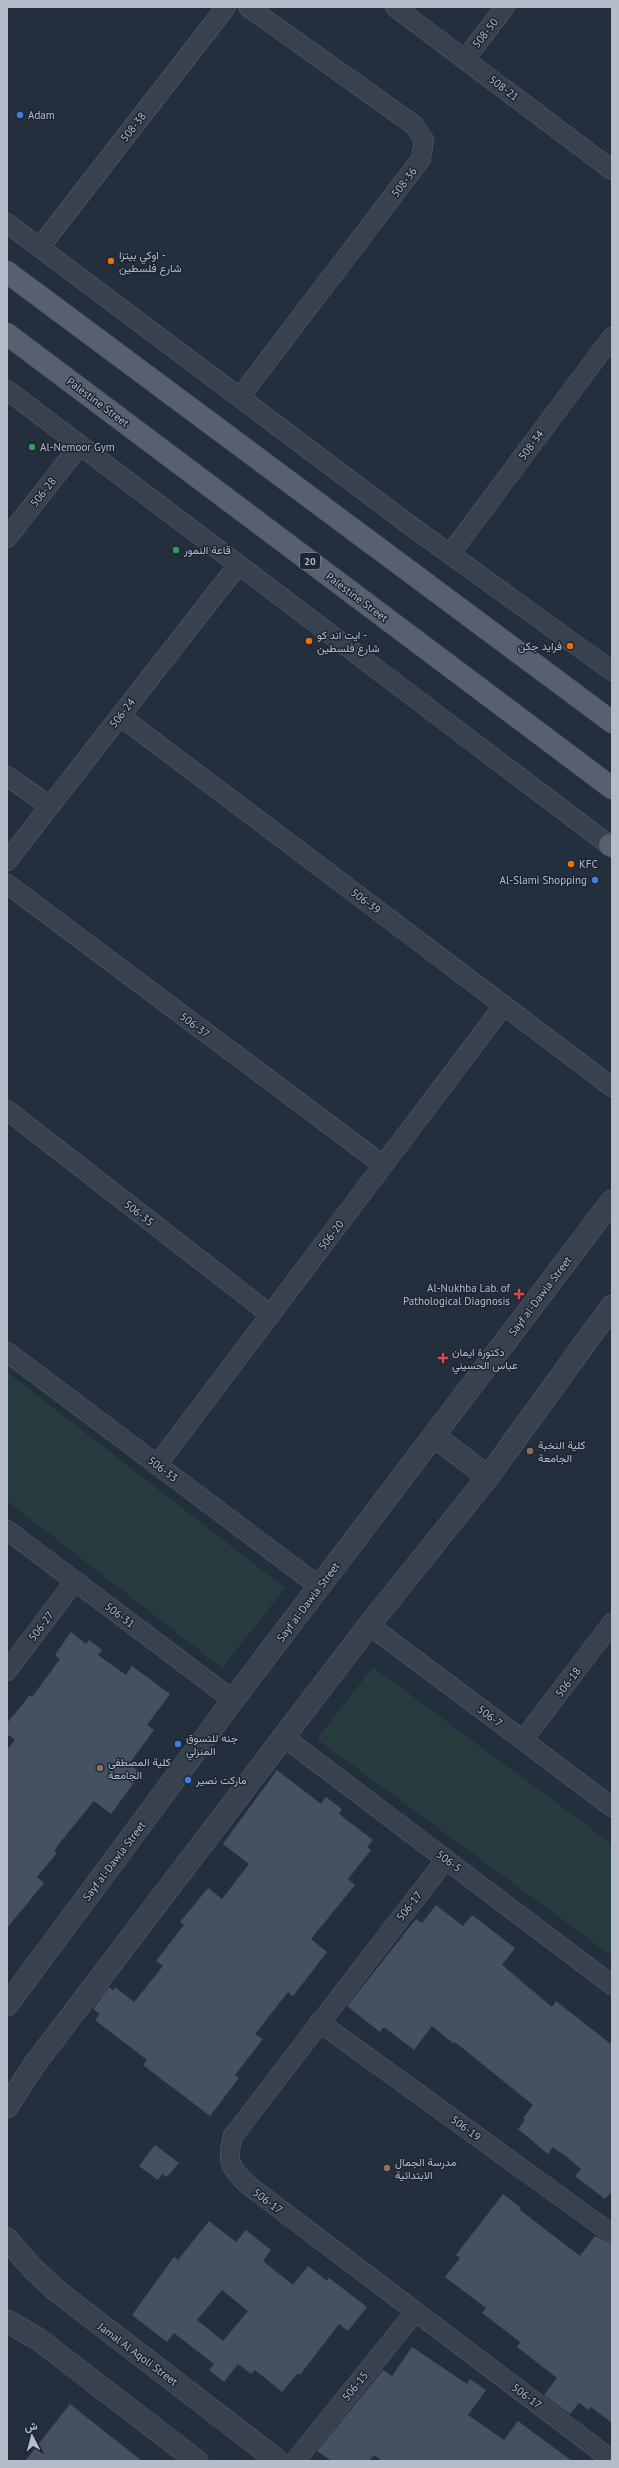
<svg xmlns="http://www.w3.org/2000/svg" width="619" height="2468" viewBox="0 0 619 2468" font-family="'PT Sans',Vazirmatn,sans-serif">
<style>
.green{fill:#263c3f}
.building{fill:#455162;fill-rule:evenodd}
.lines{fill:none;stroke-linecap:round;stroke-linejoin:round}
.minor-casing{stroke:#565f6c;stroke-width:20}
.tertiary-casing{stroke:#565f6c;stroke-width:23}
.primary-casing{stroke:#414a57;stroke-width:23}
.minor{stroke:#38414e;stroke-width:19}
.tertiary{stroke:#38414e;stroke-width:22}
.primary{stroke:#56606e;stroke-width:22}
.shop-dot{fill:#3f7fe0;stroke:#1d2633;stroke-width:1.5}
.food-dot{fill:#e8710a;stroke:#1d2633;stroke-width:1.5}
.leisure-dot{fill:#2e9e5b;stroke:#1d2633;stroke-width:1.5}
.health-dot{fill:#e0444e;stroke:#1d2633;stroke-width:1.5}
.education-dot{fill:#8d6e63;stroke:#1d2633;stroke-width:1.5}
.labels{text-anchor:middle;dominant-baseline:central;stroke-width:3;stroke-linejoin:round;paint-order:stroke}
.shield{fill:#1d2633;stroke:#878f9c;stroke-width:1}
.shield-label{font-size:10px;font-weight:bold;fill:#b4bcc9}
.street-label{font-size:11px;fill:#b4bcc9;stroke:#1d2633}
.poi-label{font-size:11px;fill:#b4bcc9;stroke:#1d2633;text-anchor:start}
</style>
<rect width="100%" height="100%" fill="#242f3e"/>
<!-- green -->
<g class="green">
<path d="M7,1372L285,1588L222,1668L7,1501Z"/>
<path d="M373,1667L612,1844V1956L317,1739Z"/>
</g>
<!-- building -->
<g class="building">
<path d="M71,1632L86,1644L89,1640L102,1650L98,1655L126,1675L132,1666L170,1694L147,1725L154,1730L129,1764L141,1773L111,1814L94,1801L62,1840L54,1851L57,1853L37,1877L44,1883L7,1928V1750L15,1740L7,1734V1723L30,1695L32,1697L60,1659L55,1655Z"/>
<path d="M277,1770L321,1804L326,1797L342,1809L339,1814L373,1840L367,1847L371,1850L348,1879L355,1885L311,1939L327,1952L293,1996L288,1992L255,2034L263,2039L235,2075L239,2078L210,2116L143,2065L147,2060L95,2020L100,2014L93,2009L109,1987L113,1990L115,1987L134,2002L163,1966L156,1961L184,1925L180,1922L208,1888L222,1899L249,1864L223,1844Z"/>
<path d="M436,1905L463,1926L472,1915L515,1948L502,1965L552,2007L556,2001L612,2045V2191L605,2199L575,2176L581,2169L568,2158L553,2147L548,2154L518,2129L525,2120L523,2118L533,2105L455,2042L454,2044L432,2026L414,2050L384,2027L380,2032L347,2006L416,1919L422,1923Z"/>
<path d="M155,2145L179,2163L167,2177L162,2174L158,2180L139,2166Z"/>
<path d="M503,2194L521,2208L520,2210L580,2256L595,2236L612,2245V2423L591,2407L589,2410L579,2403L570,2414L544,2395L557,2378L517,2347L520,2342L482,2313L486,2308L445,2277L460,2258L456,2255Z"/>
<path d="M209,2221L236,2242L246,2230L271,2250L263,2261L293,2285L308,2266L327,2281L329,2278L367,2307L348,2331L339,2324L300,2375L298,2373L282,2392L255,2370L251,2374L238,2364L224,2382L209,2370L214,2364L174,2333L167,2342L132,2315L174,2257L178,2260ZM222,2290L248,2311L223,2341L197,2320Z"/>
<path d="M412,2347L467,2384L470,2379L486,2390L468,2415L504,2440L518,2421L572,2461H382L374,2455L369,2461H332L317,2451L383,2370L392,2376Z"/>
<path d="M70,2404L104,2431L142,2461H25Z"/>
</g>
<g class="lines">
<!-- minor casing -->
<g class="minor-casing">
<g id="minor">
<path d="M395,7L612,170"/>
<path d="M465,59L505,7"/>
<path d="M7,223L411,526L612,671"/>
<path d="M40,247L226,7"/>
<path d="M7,390L612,847"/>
<path d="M240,397L421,159L424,140L414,125L248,7"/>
<path d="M7,538L80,445"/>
<path d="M450,554L612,337"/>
<path d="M120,716L612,1087"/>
<path d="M7,776L50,806"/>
<path d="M7,861L238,565"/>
<path d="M7,884L383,1165"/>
<path d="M7,1110L271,1315"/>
<path d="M7,1352L320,1587"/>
<path d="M157,1465L504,1005"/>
<path d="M7,1530L233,1700"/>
<path d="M369,1625L612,1807"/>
<path d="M7,1671L75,1581"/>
<path d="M285,1738L612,1985"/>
<path d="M523,1740L612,1623"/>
<path d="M446,1859L233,2136C226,2161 230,2168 248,2185L612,2460"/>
<path d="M319,2022L612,2234"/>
<path d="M295,2461L415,2312"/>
</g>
</g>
<!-- tertiary casing -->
<g class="tertiary-casing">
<g id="tertiary">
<path d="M434,1436L488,1477"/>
<path d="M7,2005L233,1700L612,1201"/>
<path d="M7,2107L34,2065L369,1625L488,1477L612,1306"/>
<path d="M7,2239L33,2269L58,2292L278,2461"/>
<path d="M7,2321L38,2339L197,2461"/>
</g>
</g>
<!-- primary casing -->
<g class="primary-casing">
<g id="primary">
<path d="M7,272L612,722"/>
<path d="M7,334L612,788"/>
<path d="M610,845L612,846"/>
</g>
</g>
<!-- minor -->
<use href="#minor" class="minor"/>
<!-- tertiary -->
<use href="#tertiary" class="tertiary"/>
<!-- primary -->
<use href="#primary" class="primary"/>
</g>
<!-- markers -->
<g class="shop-dot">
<circle cx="20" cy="115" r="4"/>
<circle cx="595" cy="880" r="4"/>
<circle cx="178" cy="1744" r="4"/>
<circle cx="188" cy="1780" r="4"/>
</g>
<g class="food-dot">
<circle cx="111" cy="261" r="4"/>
<circle cx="309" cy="641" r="4"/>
<circle cx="570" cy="646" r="4"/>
<circle cx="571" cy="864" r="4"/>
</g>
<g class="leisure-dot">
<circle cx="32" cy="447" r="4"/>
<circle cx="176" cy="550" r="4"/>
</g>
<g class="health-dot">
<path d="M517 1288h4v4h4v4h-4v4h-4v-4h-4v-4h4z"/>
<path d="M441 1352h4v4h4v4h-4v4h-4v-4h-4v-4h4z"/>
</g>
<g class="education-dot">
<circle cx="530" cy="1451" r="4"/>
<circle cx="100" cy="1768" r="4"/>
<circle cx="387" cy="2168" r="4"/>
</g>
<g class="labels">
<!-- shield labels -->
<rect class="shield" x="300" y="553" width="20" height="16" rx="3"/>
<g class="shield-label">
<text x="310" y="561">20</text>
</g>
<!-- street labels -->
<g class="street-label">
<text transform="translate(485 33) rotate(-52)">508-50</text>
<text transform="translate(504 88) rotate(37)">508-21</text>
<text transform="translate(133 127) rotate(-52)">508-38</text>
<text transform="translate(404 182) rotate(-53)">508-36</text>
<text transform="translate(98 402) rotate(37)">Palestine Street</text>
<text transform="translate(531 445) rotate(-53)">508-34</text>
<text transform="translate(43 492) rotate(-52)">506-28</text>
<text transform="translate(357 597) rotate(37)">Palestine Street</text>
<text transform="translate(122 713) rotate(-52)">506-24</text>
<text transform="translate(366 901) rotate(37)">506-39</text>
<text transform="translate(195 1025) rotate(37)">506-37</text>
<text transform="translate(139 1213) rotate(38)">506-35</text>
<text transform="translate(331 1235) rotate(-53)">506-20</text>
<text transform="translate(540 1296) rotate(-53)">Sayf al-Dawla Street</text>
<text transform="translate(163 1469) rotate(37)">506-33</text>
<text transform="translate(308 1602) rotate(-53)">Sayf al-Dawla Street</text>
<text transform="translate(120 1615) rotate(37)">506-31</text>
<text transform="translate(41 1626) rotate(-53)">506-27</text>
<text transform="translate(568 1682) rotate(-53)">506-18</text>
<text transform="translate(490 1716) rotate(37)">506-7</text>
<text transform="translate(114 1861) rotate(-53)">Sayf al-Dawla Street</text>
<text transform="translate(449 1861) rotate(37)">506-5</text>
<text transform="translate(409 1906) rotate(-52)">506-17</text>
<text transform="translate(466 2128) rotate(36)">506-19</text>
<text transform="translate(268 2201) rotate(37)">506-17</text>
<text transform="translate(138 2354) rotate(37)">Jamal Al Aqoli Street</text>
<text transform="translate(355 2386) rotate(-51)">506-15</text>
<text transform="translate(527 2396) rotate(37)">506-17</text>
</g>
<!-- poi labels -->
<g class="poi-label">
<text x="28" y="115">Adam</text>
<text x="119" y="255">اوكي بيتزا -<tspan x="119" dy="13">شارع فلسطين</tspan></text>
<text x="40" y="447">Al-Nemoor Gym</text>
<text x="184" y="550">قاعة النمور</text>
<text x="317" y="635">ايت اند كو -<tspan x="317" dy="13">شارع فلسطين</tspan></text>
<text x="562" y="646" text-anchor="end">فرايد جكن</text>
<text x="579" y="864">KFC</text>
<text x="587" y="880" text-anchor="end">Al-Slami Shopping</text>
<text x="510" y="1288" text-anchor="end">Al-Nukhba Lab. of<tspan x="510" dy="13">Pathological Diagnosis</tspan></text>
<text x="452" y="1352">دكتورة ايمان<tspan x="452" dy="13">عباس الحسيني</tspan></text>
<text x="538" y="1445">كلية النخبة<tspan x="538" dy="13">الجامعة</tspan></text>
<text x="186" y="1738">جنه للتسوق<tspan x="186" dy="13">المنزلي</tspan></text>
<text x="108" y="1762">كلية المصطفى<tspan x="108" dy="13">الجامعة</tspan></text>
<text x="196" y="1780">ماركت نصير</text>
<text x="395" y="2162">مدرسة الجمال<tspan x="395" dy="13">الابتدائية</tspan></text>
</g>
</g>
<!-- border -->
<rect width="619" height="2468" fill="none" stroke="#b4bcc9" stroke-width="16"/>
<!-- north arrow -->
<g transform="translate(32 2436) rotate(354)" stroke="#1d2633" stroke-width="3" paint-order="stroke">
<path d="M0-3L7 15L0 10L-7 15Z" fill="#b4bcc9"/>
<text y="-6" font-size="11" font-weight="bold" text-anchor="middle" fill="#b4bcc9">ش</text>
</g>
</svg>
